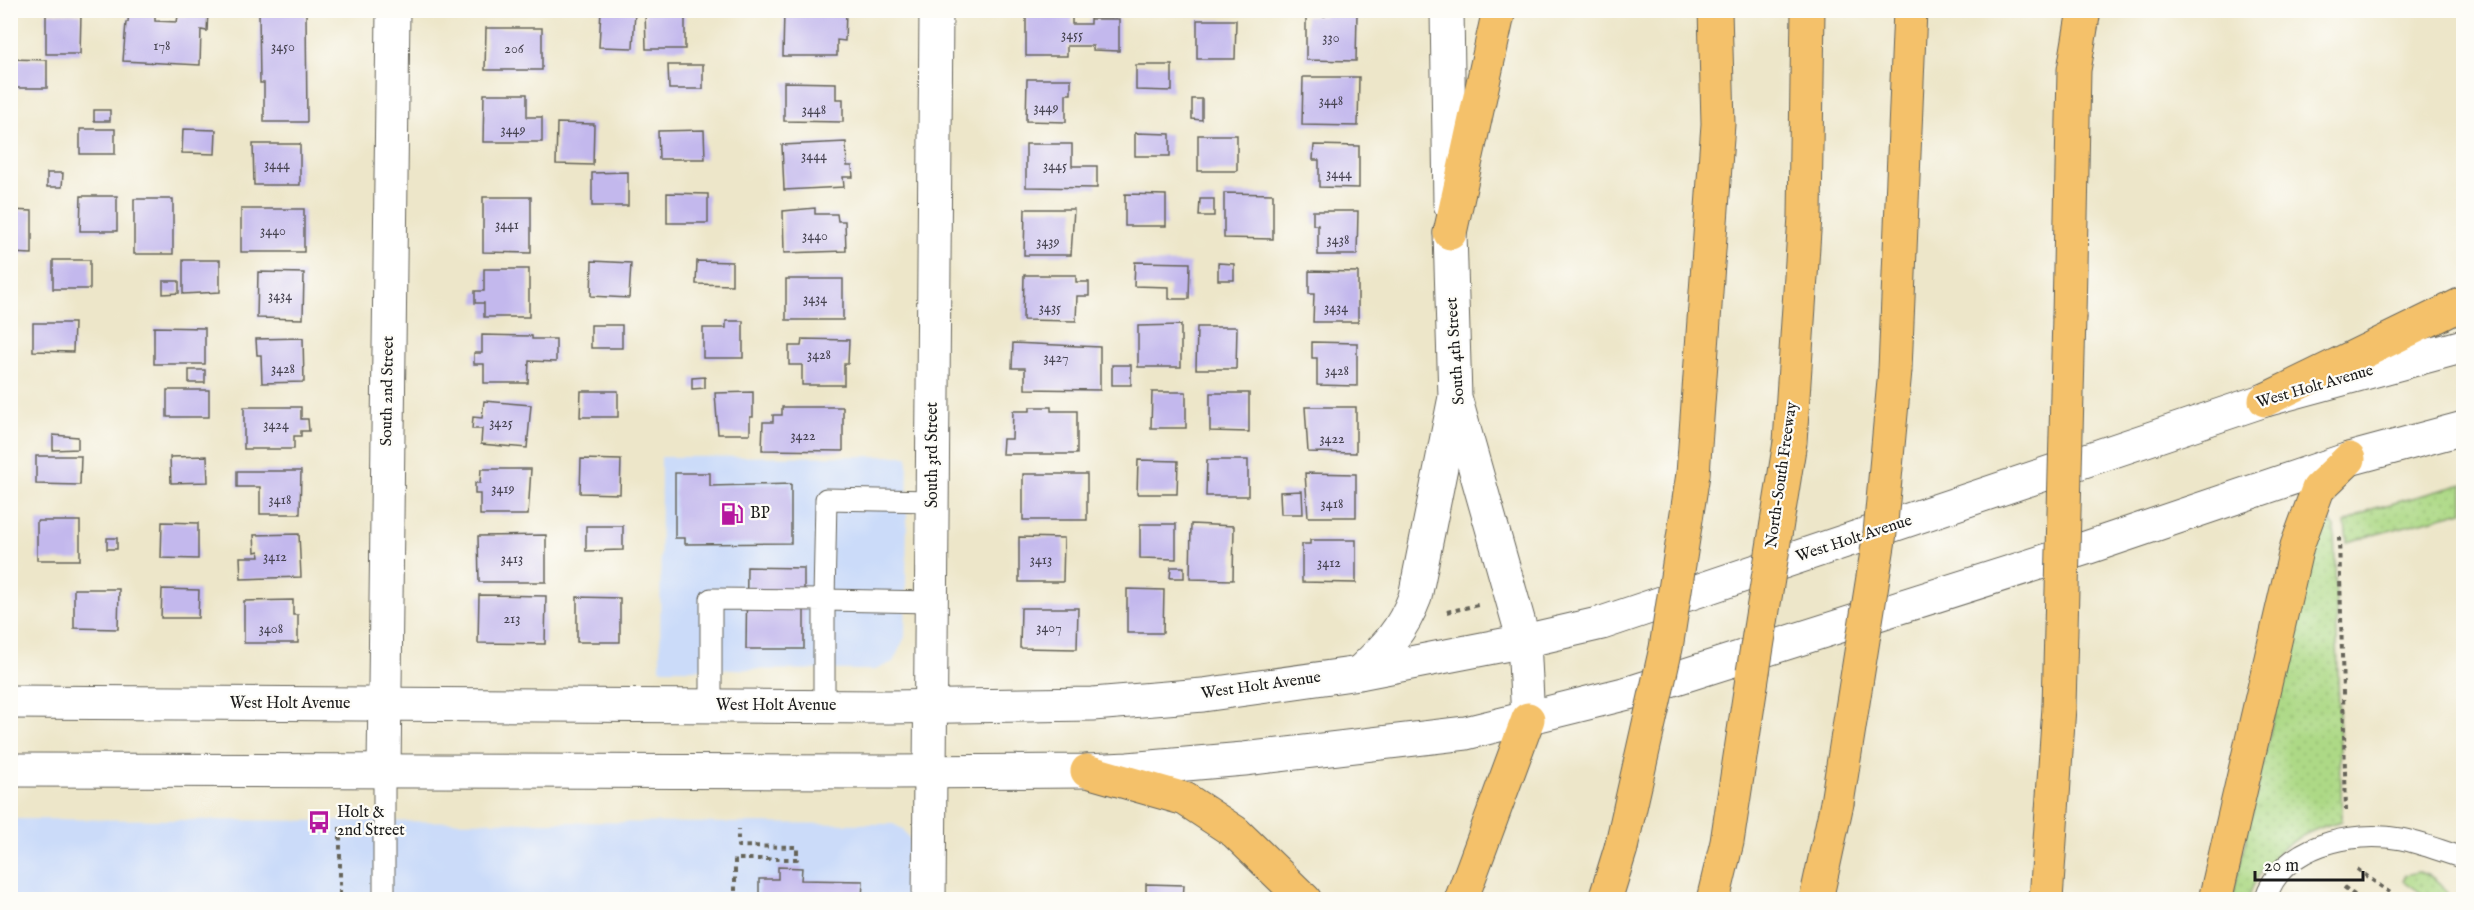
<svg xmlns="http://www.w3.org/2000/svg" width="2474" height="910" viewBox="0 0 2474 910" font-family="'IM FELL English',serif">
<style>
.built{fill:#cbdbf9}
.grass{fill:url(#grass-dots);stroke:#647a51;stroke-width:1.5}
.building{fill:#c3b8ed}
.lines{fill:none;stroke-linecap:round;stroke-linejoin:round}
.service-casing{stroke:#656359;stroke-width:23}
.minor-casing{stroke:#656359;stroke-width:35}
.tertiary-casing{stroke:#656359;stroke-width:35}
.motorway-casing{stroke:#656359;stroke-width:35}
.path{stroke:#656359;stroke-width:4;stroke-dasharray:4.5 4.5;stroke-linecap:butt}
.service{stroke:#fff;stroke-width:21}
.minor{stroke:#fff;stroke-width:33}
.tertiary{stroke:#fff;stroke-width:33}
.motorway{stroke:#f4c16a;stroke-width:33}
.motorway-bridge-casing{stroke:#656359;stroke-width:35;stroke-linecap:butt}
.motorway-bridge{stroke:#f4c16a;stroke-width:33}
.labels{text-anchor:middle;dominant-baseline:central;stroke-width:4.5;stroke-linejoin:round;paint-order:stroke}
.number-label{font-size:14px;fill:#464350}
.street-label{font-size:16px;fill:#1c1c1c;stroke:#fdfcf7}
.poi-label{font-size:16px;fill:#1c1c1c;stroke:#fdfcf7;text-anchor:start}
</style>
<defs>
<pattern id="grass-dots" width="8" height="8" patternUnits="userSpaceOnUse" patternTransform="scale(1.5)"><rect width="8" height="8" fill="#add986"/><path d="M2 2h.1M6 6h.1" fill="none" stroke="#94ba73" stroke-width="1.8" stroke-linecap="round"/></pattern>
</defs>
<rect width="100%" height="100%" fill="#fdfcf7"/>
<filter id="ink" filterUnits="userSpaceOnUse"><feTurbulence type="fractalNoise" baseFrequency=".0167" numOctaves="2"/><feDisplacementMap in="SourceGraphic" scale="12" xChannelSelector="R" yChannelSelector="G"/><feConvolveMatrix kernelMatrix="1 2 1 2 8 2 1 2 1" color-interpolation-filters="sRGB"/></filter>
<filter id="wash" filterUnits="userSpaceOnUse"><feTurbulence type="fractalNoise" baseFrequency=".008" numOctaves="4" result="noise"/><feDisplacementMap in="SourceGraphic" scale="24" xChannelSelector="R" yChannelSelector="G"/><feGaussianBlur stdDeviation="1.35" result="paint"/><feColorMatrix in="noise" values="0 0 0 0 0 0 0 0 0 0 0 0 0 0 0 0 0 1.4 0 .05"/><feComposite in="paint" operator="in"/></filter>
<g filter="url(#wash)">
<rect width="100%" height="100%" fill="#ede6c9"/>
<!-- built -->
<g class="built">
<path d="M908,456L905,637L893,662L875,670L660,669L661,457Z"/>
<path d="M11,819L893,824L903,829L911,841V881L905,899L11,900Z"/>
</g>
<!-- grass -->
<g class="grass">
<path d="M2463,484V511L2347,542L2345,523L2372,509Z"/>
<path d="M2331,521L2334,527L2342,821C2299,832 2262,855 2248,899L2232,900L2308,564L2315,545Z"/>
<path d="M2418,872C2434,876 2445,883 2449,899H2430L2404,881L2405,875Z"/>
</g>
<g id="blocks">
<!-- building -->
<g class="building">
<path d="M150,10L155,12V21L177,22L178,16H187V10L208,11L207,31L201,30L200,65L123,61L126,22H128L129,11Z"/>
<path d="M601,10L635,11L633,48L599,47Z"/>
<path d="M645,10H685V49H646Z"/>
<path d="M784,10L846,11L845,41L837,40V56H783Z"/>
<path d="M259,12H306L307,122H264V83H260Z"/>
<path d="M46,13L81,14L80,54H46Z"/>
<path d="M1325,13H1357L1356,61L1306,60V16H1325Z"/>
<path d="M1026,14H1072V24H1090V19H1119V51L1093,50V46H1067V56H1026Z"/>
<path d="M1197,20H1236L1235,59H1197Z"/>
<path d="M486,28H542V70H485Z"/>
<path d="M10,59L47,60V88H10Z"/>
<path d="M668,65H703V89H669Z"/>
<path d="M1136,65H1172V91L1136,90Z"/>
<path d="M1303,77H1359L1358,126L1302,125Z"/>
<path d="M1027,79H1071V94H1066V122L1026,121Z"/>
<path d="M784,82L836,83V99H843V122L784,121Z"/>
<path d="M484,94H527V117H542V142H483Z"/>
<path d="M1192,99H1202V120L1192,119Z"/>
<rect x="94" y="110" width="16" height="11"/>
<path d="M557,123L594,124L593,165L556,164Z"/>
<rect x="80" y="129" width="35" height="25"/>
<path d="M183,129L216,130L215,154L182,153Z"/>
<path d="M704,130L705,159H659L658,131Z"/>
<path d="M1135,133L1170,134V156H1135Z"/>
<rect x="1198" y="135" width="39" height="36"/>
<path d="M846,142L847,166H852L853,177H843L844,187L784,190L782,145Z"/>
<path d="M253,144H300V185H254Z"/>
<path d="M1026,144H1072V166H1097V188L1026,187Z"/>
<path d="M1314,145L1359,146V188L1319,187V160H1313Z"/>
<path d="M628,172V206H592V173Z"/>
<path d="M47,173H63L62,187H47Z"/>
<path d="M667,193L708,194V223H667Z"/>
<path d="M1224,193L1273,194V239L1224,238Z"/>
<path d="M1125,194L1166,195V226H1125Z"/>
<path d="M81,196H117V231H80Z"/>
<path d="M483,197H531V253L483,252Z"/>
<rect x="134" y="199" width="39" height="55"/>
<path d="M1200,199H1214V216H1199Z"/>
<path d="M815,208V214H837L838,221H845L846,251L784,253L783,211Z"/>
<rect x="241" y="209" width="63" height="43"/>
<path d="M1025,209H1074L1071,255H1024Z"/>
<path d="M10,210L32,211V254L10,253Z"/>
<path d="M1313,211H1358L1357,255H1318V225H1313Z"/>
<rect x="53" y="260" width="37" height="29"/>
<path d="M183,260H220V292L183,294Z"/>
<path d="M592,261L631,263L629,298L591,296Z"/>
<path d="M697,261L732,262V285L696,284Z"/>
<path d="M1135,262L1190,263L1189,299H1169V287L1134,286Z"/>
<path d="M1218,263L1234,264V280H1218Z"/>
<path d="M484,269H529V317H484V303H475V291H484Z"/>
<path d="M1309,271L1358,272V322H1313L1314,294H1309Z"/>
<path d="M258,272L304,273L303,319L257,318Z"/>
<path d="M1024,275H1076V282H1089V296H1077L1076,321L1023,320Z"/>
<rect x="786" y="279" width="57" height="41"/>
<path d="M163,281H179V293L163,294Z"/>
<path d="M726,321H743V358H703V328H726Z"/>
<path d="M33,323H74L73,352L33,351Z"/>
<rect x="591" y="325" width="31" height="23"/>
<path d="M1181,325V367H1138V326Z"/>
<path d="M154,327L205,328V364H154Z"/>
<path d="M1197,327H1237L1236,369H1196Z"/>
<path d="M482,335L532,336V339H556V362L529,361L528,383H484V364H474V353H482Z"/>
<path d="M303,338L304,382L262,383L261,355H257L256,339Z"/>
<path d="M802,339L849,340L848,364H844V385H802V365H789V346H801Z"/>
<path d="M1312,342L1357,343V386L1317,385V358H1312Z"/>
<path d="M1013,343L1100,347V390L1025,389V368H1012Z"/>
<rect x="1112" y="365" width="19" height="20"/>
<rect x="189" y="370" width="16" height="13"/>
<path d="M705,377V388L692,389V378Z"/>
<rect x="167" y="390" width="42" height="27"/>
<path d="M581,391H618V417H580Z"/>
<path d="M753,392V417H750V434H718L715,393Z"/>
<path d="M1152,392H1186V428H1151Z"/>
<path d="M1210,393H1249V432L1210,431Z"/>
<path d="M484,401L531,405L527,448L481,444L482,429H472L473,417L482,418Z"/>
<path d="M244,407H301V419H308L309,431H301V436H294V449H244Z"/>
<path d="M782,407H843V451L762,450L763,422H773V415H782Z"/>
<path d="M1030,407H1051V411H1077V454H1002L1003,439H1012L1013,411H1030Z"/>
<path d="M1305,407H1356V453L1308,452Z"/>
<path d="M53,435L78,437V449L53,450Z"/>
<path d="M36,456H81L80,485L36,484Z"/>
<path d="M207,456L208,482L171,483L170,457Z"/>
<path d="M581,459L621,460L620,494L580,493Z"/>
<path d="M1138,460L1178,461L1177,494H1137Z"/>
<path d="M1207,460H1248V496H1206Z"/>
<path d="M481,469H531L528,515H480V494H475V483H480Z"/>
<path d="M237,471H301L300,514H260V487H237Z"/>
<path d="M675,473H710V486L791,484V543L685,544V538H675Z"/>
<path d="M1305,473L1356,474V517H1308Z"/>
<rect x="1023" y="474" width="64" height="46"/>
<path d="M1302,491L1303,514H1281L1280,492Z"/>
<rect x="37" y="521" width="43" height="39"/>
<path d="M162,522L198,523V559L161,558Z"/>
<path d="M1140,524H1176V559L1140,558Z"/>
<path d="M1191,524L1234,526L1233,580L1190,579Z"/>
<path d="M586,526H623V550L586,551Z"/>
<path d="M299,534L301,577L241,579L240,557H260L259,551L255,552L254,535Z"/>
<path d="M546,535V582H479L478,536Z"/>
<path d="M1019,537L1064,538L1063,582H1019Z"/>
<rect x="107" y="538" width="10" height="11"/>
<path d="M1310,540H1356V583L1302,582V544H1310Z"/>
<path d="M747,567L804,568V649H746Z"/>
<path d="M1171,567H1184V578H1170Z"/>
<path d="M74,589H119L118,629L74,628Z"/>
<path d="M162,589L199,590L198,618H161Z"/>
<path d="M1127,589L1164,590L1163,633H1127Z"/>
<path d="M479,595L546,596L545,644L478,643Z"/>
<path d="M577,597L620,598V642H577Z"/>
<path d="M293,600V615H298V643H244V601Z"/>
<path d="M1021,608H1078L1077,649L1020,648Z"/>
<path d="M778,867L802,868L801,880L863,881L862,900H759V879H778Z"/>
<path d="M1146,884L1184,885L1183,900H1146Z"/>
</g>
</g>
</g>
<g filter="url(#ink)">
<use href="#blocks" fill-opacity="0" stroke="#656359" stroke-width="1.5"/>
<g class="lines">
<!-- service casing -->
<g class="service-casing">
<g id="service">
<path d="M932,602L824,600L826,499L933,501"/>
<path d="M711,706V599L824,600V706"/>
<path d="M384,771V900"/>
<path d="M2265,900C2281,845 2352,830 2401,839C2422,843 2443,852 2464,858"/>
</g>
</g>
<!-- minor casing -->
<g class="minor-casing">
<g id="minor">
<path d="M1447,10L1450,204"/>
<path d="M384,771L393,10"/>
<path d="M929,900L936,10"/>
</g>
</g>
<!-- tertiary casing -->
<g class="tertiary-casing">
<g id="tertiary">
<path d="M1450,233L1455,397L1524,641L1528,719"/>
<path d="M1359,673C1385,648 1402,632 1415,597L1454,402"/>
<path d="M10,702L889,707L1093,704L1203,695L1359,673L1524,641L1602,623L2265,400L2464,346"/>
<path d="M10,770L889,772L1087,771L1128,769L1244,759L1466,733L1632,692L2086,548L2349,459L2464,428"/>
</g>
</g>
<!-- motorway casing -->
<g class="motorway-casing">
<g id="motorway">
<path d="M1450,233L1499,10"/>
<path d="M2069,316L2074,70L2084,10"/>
<path d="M1895,370L1910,10"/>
<path d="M2265,400L2464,303"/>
<path d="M1790,442L1805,216L1808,10"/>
<path d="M1693,474L1718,124L1715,10"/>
<path d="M1087,771L1185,799L1235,832L1305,900"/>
<path d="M1461,900L1528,719"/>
<path d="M1605,900L1621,848"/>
<path d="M1713,900L1727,842L1753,672"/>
<path d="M1816,900L1837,803"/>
<path d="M2046,900L2059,707"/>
<path d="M2215,900L2297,546L2318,489L2349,459"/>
</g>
</g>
<!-- path -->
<g class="path">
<path d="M2339,537L2346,811"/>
<path d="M1447,612L1478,605"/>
<path d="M340,827V900"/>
<path d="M2357,869L2400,900"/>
<path d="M2344,887L2361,900"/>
<path d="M735,900V859H797V847L738,846V829"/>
</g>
<!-- service -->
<use href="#service" class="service"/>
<!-- minor -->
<use href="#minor" class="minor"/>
<!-- tertiary -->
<use href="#tertiary" class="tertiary"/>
<!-- motorway -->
<use href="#motorway" class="motorway"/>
<!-- motorway-bridge casing -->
<g class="motorway-bridge-casing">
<g id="motorway-bridge">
<path d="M1753,672L1790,442"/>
<path d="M2059,707L2069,316"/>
<path d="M1837,803L1880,533L1895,370"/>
<path d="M1621,848L1666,648L1693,474"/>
</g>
</g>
<!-- motorway-bridge -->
<use href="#motorway-bridge" class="motorway-bridge"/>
</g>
</g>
<!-- icons -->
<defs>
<g id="fuel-bare" transform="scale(1.8)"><path d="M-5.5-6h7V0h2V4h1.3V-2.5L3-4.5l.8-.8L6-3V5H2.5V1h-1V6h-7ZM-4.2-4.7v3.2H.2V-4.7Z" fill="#b5179e" stroke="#fdfcf7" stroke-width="2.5" paint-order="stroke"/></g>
<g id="bus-bare" transform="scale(1.8)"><path d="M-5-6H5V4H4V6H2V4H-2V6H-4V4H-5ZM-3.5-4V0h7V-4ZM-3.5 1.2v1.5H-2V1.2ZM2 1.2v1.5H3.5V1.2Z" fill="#b5179e" stroke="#fdfcf7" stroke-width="2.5" paint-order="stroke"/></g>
</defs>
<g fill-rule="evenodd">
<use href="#fuel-bare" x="732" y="514"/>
<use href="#bus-bare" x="319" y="822"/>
</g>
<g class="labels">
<!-- number labels -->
<g class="number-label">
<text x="1072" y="35">3455</text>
<text x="1331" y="38">330</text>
<text x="162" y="46">178</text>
<text x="283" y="47">3450</text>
<text x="514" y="49">206</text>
<text x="1331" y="101">3448</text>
<text x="1046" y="108">3449</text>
<text x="814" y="110">3448</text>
<text x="513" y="130">3449</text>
<text x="814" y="156">3444</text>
<text x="277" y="165">3444</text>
<text x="1055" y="166">3445</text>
<text x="1339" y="174">3444</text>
<text x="507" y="225">3441</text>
<text x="273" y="231">3440</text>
<text x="815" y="236">3440</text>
<text x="1338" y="240">3438</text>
<text x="1048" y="242">3439</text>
<text x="280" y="296">3434</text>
<text x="815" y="299">3434</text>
<text x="1050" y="308">3435</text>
<text x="1336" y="308">3434</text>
<text x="819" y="355">3428</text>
<text x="1056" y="358">3427</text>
<text x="283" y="369">3428</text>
<text x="1337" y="371">3428</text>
<text x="501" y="423">3425</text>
<text x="276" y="425">3424</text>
<text x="803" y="436">3422</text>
<text x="1332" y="439">3422</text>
<text x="503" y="489">3419</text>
<text x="280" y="500">3418</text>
<text x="1332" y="504">3418</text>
<text x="275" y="557">3412</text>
<text x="512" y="559">3413</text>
<text x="1041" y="560">3413</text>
<text x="1329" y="563">3412</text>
<text x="512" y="619">213</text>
<text x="1049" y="628">3407</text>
<text x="271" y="629">3408</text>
</g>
<!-- street labels -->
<g class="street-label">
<text transform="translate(1456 351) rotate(-94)">South 4th Street</text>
<text transform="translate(2315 387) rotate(-16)">West Holt Avenue</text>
<text transform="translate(388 391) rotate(-89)">South 2nd Street</text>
<text transform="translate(933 455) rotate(-90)">South 3rd Street</text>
<text transform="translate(1782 475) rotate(-82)">North-South Freeway</text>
<text transform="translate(1854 539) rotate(-18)">West Holt Avenue</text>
<text transform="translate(1261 686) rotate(-8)">West Holt Avenue</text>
<text x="290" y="704">West Holt Avenue</text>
<text x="776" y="706">West Holt Avenue</text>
</g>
<!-- poi labels -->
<g class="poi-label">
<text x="750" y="514">BP</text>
<text x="337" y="813">Holt &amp;<tspan x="337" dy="18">2nd Street</tspan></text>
</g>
</g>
<!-- margin -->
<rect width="2474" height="910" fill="none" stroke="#fdfcf7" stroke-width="36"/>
<!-- scale -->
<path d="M2255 871v9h108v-9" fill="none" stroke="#1c1c1c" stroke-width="3"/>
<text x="2264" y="871" font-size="18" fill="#1c1c1c" stroke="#fdfcf7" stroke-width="4.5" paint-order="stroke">20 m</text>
</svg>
